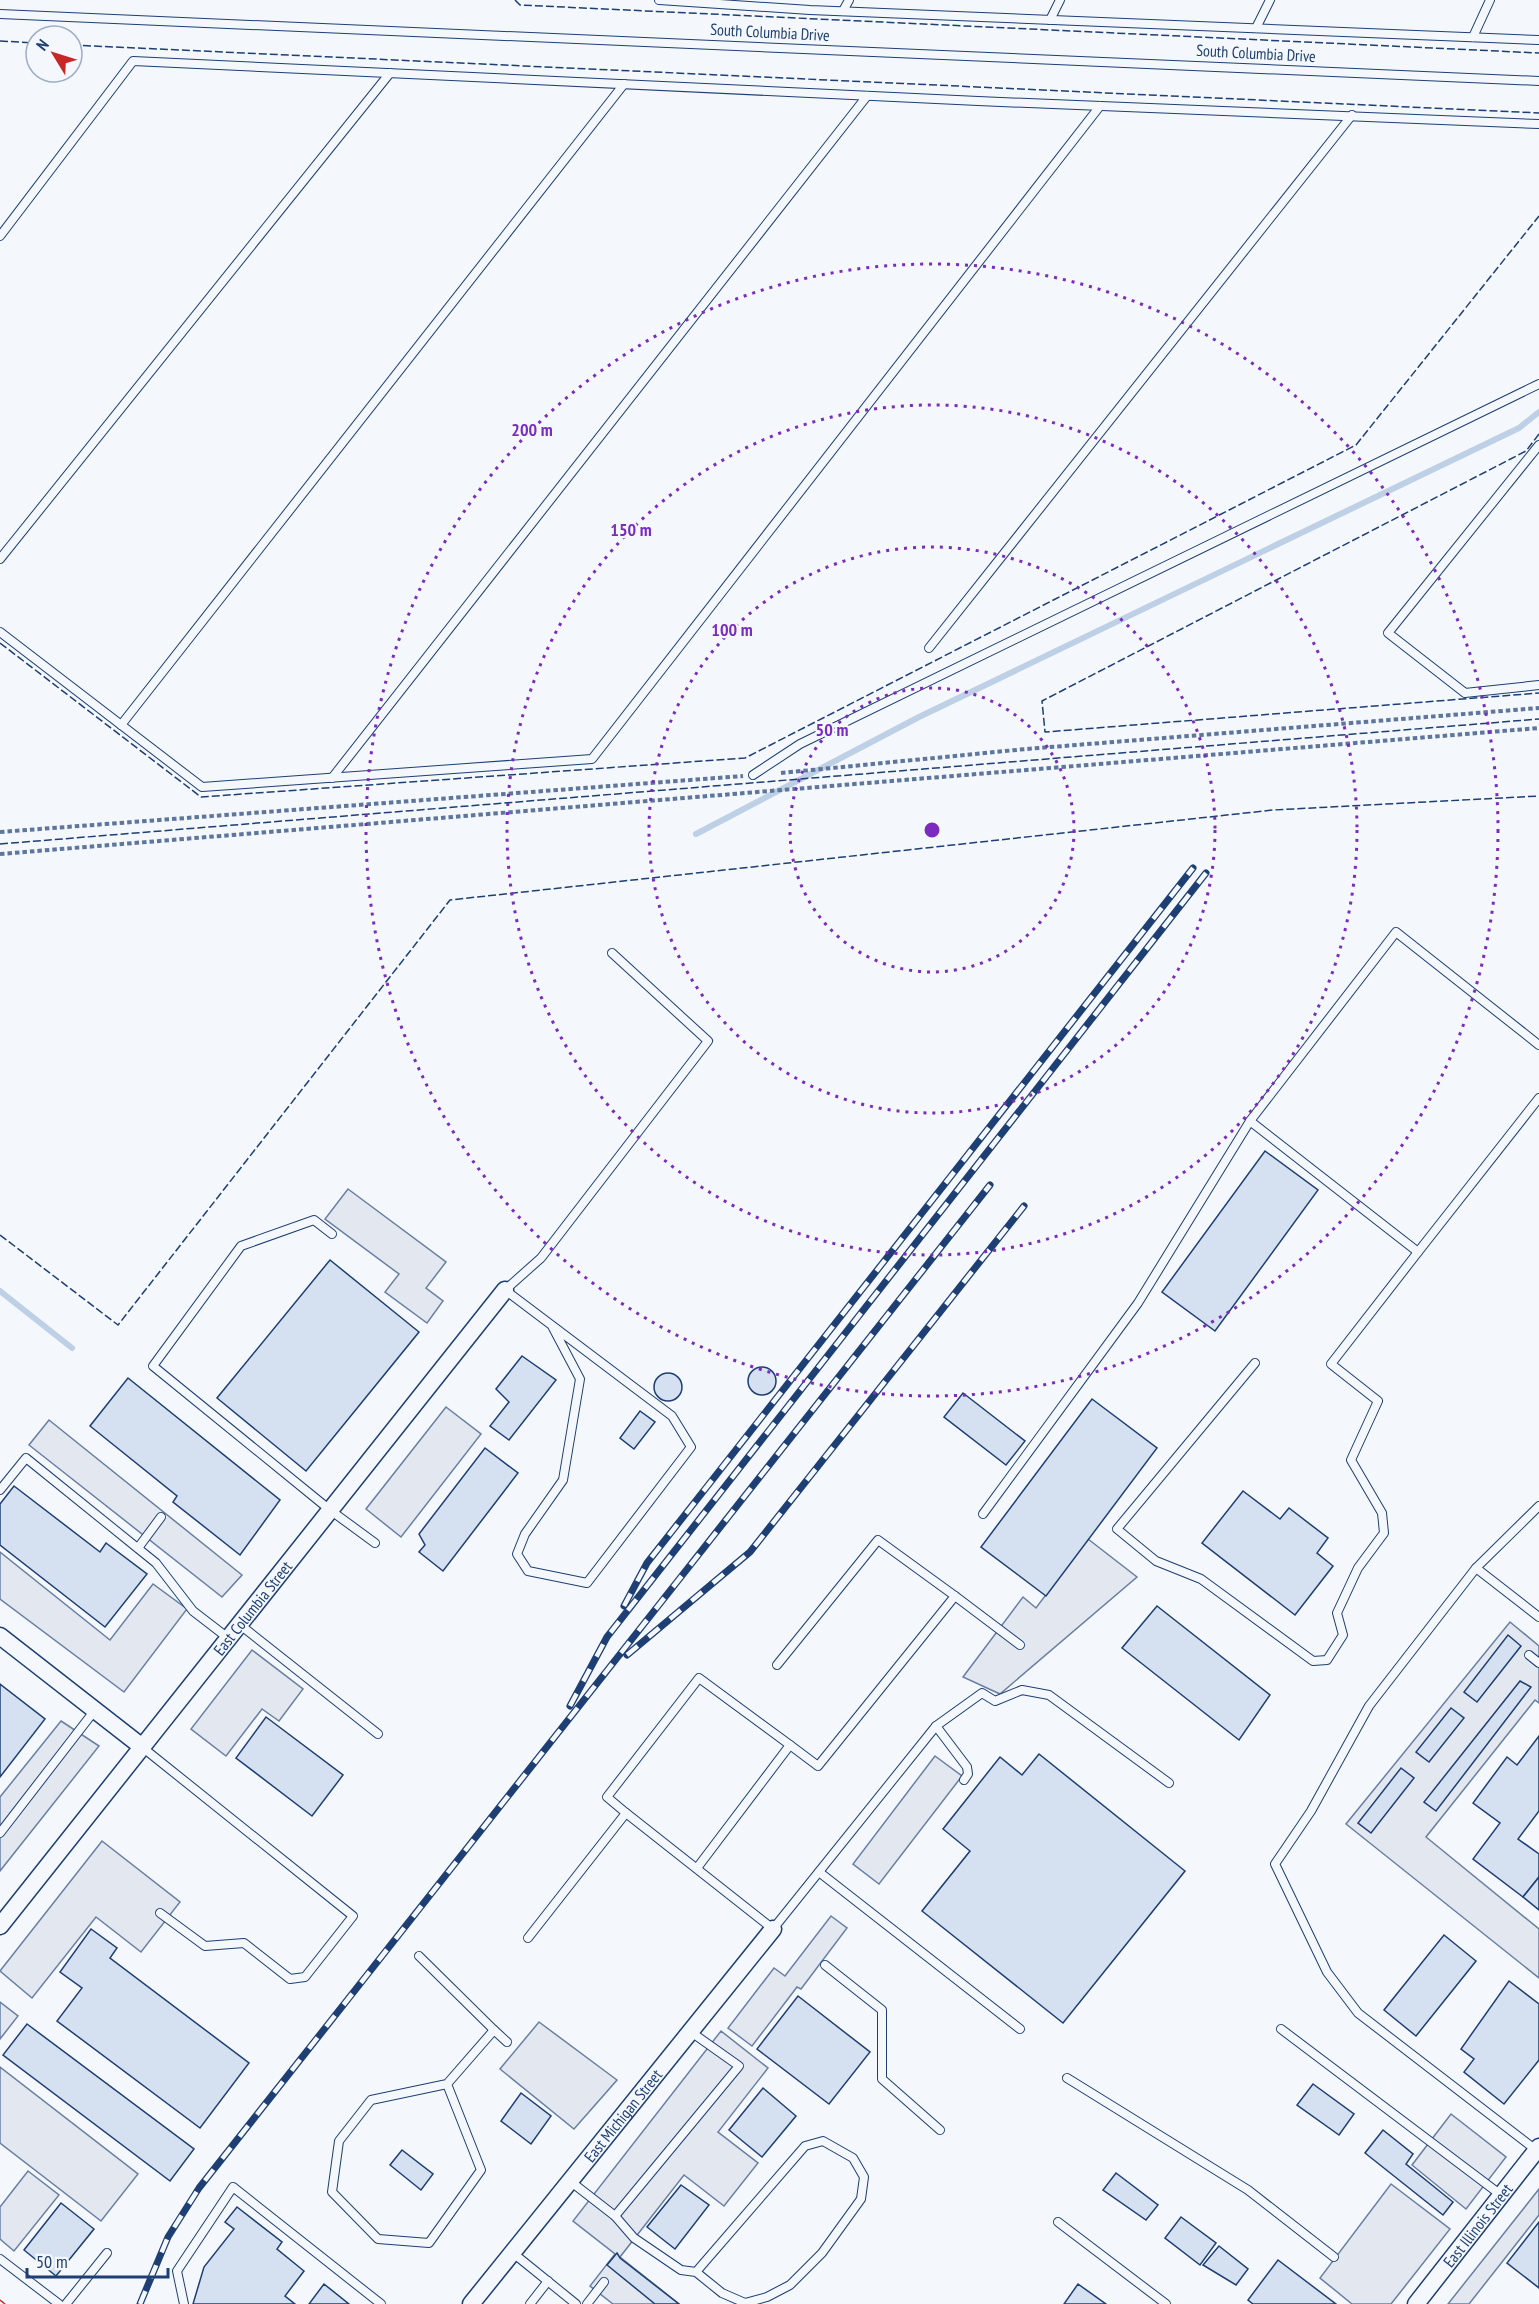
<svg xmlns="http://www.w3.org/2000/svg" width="1539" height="2304" viewBox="0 0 1539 2304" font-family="'PT Sans Narrow',sans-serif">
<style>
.parking{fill:#e3e8f0;stroke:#687fa3;stroke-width:1.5}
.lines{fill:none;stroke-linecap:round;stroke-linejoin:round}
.stream{stroke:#bed0e5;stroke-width:6}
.building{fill:#d5e0f0;stroke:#1d3f73;stroke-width:1.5}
.service-casing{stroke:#1d3f73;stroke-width:10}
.minor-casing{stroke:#1d3f73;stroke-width:19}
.path{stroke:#5e769c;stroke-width:4;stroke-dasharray:4.5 3;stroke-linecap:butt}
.service{stroke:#f4f7fb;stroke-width:8}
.minor{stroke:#f4f7fb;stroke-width:16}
.rail-casing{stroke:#1d3f73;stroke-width:7}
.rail{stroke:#f4f7fb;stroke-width:4.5;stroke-dasharray:14;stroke-linecap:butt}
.fence{stroke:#1d3f73;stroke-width:1.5;stroke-dasharray:8 3;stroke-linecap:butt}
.power{stroke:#c62828;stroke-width:1.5;stroke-dasharray:21 4.5 3 4.5;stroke-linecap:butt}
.ring{fill:none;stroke:#7b2cbf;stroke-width:3;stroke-dasharray:3 6}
.labels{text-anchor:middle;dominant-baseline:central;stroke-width:4.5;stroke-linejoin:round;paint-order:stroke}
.street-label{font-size:16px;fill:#1d3f73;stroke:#f4f7fb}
.centre{fill:#7b2cbf;stroke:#f4f7fb;stroke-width:3}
.ring-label{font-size:18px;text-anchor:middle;font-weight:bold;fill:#7b2cbf;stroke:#f4f7fb;stroke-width:4.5;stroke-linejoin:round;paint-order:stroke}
</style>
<rect width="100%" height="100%" fill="#f4f7fb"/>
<!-- parking -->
<g class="parking">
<path d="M348,1189L446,1262L426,1288L443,1301L427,1323L385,1292L399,1274L325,1219Z"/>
<path d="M446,1407L481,1434L401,1537L366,1509Z"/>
<path d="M49,1420L242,1575L222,1597L29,1445Z"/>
<path d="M1088,1539L1137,1577L1000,1694L963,1677L1023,1597L1036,1608Z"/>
<path d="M0,1552L110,1640L153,1584L187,1609L124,1692L0,1599Z"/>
<path d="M1510,1622L1539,1646V1703L1535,1700L1426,1837L1539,1929V1978L1346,1824Z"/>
<path d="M252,1650L303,1689L279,1721L262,1709L226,1756L191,1729Z"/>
<path d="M61,1721L99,1746L0,1871V1797Z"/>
<path d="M935,1756L962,1776L879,1884L853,1864Z"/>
<path d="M102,1841L180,1902L141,1952L96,1917L32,1998L0,1971Z"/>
<path d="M831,1916L847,1928L801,1989L797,1987L752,2046L728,2028L774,1968L785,1976Z"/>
<path d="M0,2002L18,2016L0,2039Z"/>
<path d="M539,2022L617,2080L574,2129L500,2069Z"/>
<path d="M721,2031L768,2068L718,2132L758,2163L724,2206L684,2175L620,2257L679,2304H613L590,2286L615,2254L573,2221Z"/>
<path d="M0,2067L138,2174L101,2221L0,2143Z"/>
<path d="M1451,2114L1506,2157L1466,2209L1412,2165Z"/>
<path d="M28,2171L59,2195L14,2251L0,2239V2207Z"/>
<path d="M1391,2184L1450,2229L1391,2304H1352L1320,2278Z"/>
<path d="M1539,2189V2215L1469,2304H1448Z"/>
</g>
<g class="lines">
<!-- stream -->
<g class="stream">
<path d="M696,834L919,717L1519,428L1539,412"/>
<path d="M0,1291L72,1348"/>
</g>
</g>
<!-- building -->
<g class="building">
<path d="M1265,1151L1318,1190L1215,1331L1162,1292Z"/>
<path d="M330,1260L419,1332L306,1471L217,1398Z"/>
<path d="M522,1356L556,1380L509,1440L490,1426L509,1402L496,1389Z"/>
<circle cx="762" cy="1381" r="14"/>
<circle cx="668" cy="1387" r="14"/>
<path d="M128,1378L280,1500L240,1555L173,1502L177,1496L90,1426Z"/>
<path d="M963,1393L1025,1441L1006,1465L944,1417Z"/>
<path d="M1092,1399L1157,1448L1046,1596L981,1547Z"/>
<path d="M640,1411L655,1422L634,1449L620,1438Z"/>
<path d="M485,1448L518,1473L443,1571L419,1552L425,1545L419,1534Z"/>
<path d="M14,1486L100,1552L106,1543L147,1574L105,1627L0,1545V1504Z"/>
<path d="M1243,1491L1280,1519L1289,1508L1328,1538L1317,1553L1333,1566L1295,1615L1202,1543Z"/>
<path d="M1157,1606L1270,1695L1239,1740L1122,1648Z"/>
<path d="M1508,1635L1521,1646L1477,1702L1464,1692Z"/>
<path d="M1520,1681L1531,1687L1436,1811L1424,1802Z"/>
<path d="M0,1684L45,1719L0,1777Z"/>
<path d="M1451,1708L1464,1718L1429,1762L1416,1752Z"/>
<path d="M266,1717L343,1775L312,1816L236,1758Z"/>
<path d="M1539,1736V1811L1518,1839L1539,1854V1877L1523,1897L1473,1859L1500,1823L1473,1803L1507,1757L1517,1765Z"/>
<path d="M1039,1754L1185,1871L1063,2023L922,1911L970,1851L943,1829L1000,1757L1022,1775Z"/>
<path d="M1401,1768L1414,1778L1371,1833L1358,1823Z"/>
<path d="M1539,1877V1910L1523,1897Z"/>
<path d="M91,1929L117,1948L110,1958L249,2063L200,2128L57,2021L82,1988L60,1972Z"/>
<path d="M1444,1935L1476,1961L1416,2036L1384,2010Z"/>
<path d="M1509,1981L1539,2004V2060L1504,2104L1464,2072L1474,2059L1461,2049Z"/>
<path d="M798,1996L870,2052L829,2104L757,2049Z"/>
<path d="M27,2024L194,2149L170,2181L3,2055Z"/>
<path d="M1313,2084L1354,2114L1339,2135L1297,2105Z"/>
<path d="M763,2088L796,2116L762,2157L729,2130Z"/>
<path d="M521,2093L551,2116L531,2144L501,2121Z"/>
<path d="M1383,2130L1413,2154L1406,2164L1453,2202L1443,2215L1365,2153Z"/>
<path d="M402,2150L433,2174L421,2190L390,2165Z"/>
<path d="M1116,2173L1158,2205L1146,2220L1103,2190Z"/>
<path d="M681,2185L709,2205L675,2249L647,2227Z"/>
<path d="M61,2203L94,2229L56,2276L24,2250Z"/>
<path d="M237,2207L282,2242L277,2249L304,2271L285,2296L295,2304H193L204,2267L234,2229L225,2222Z"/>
<path d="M1181,2217L1216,2243L1200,2265L1165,2238Z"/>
<path d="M1539,2222V2288L1507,2263Z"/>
<path d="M1219,2246L1248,2269L1236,2285L1203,2265Z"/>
<path d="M617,2253L620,2258L679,2304H655L607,2265Z"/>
<path d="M1278,2260L1336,2304H1253L1248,2300Z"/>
<path d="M324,2284L349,2304H309Z"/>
<path d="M1078,2284L1106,2304H1064Z"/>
</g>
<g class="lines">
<!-- service casing -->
<g class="service-casing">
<g id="service">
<path d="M659,0L810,10L1539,40"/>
<path d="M843,11L849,0"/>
<path d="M0,14L1539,81"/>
<path d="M1050,20L1060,0"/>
<path d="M1256,28L1270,0"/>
<path d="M1473,37L1490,0"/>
<path d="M0,236L133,61L978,101L1539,124"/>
<path d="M1539,445L1388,633L1465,693L1539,685"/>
<path d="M0,559L390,73"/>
<path d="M0,632L202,787L592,759L1100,106"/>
<path d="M929,648L1352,115"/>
<path d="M121,725L624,84"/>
<path d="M753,775L800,744L1539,384"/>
<path d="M332,778L867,96"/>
<path d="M1250,1121L1396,932L1539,1045"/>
<path d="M332,1234L314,1220L241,1246L153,1366L330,1510L375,1543"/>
<path d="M1418,1252L1539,1098"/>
<path d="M552,1326L580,1379L563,1480L525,1534L517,1554L528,1571L587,1583L691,1447L672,1416L505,1290L541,1258L708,1041L612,953"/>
<path d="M0,1490L26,1458L156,1563L193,1611L228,1638"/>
<path d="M983,1514L1138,1303L1250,1121L1418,1252L1331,1364L1378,1401L1351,1460L1382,1513L1384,1533L1358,1568L1337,1613L1343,1635L1327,1660L1313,1661L1201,1579L1156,1561L1117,1529L1255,1363"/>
<path d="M138,1548L161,1517"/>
<path d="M1476,1568L1539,1506"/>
<path d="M955,1596L1020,1645"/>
<path d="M239,1624L378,1734"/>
<path d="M1529,1655L1539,1663"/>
<path d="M936,1726L967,1767L968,1774L964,1780"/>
<path d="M142,1747L353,1916L305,1977L290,1979L244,1943L205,1946L160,1913"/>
<path d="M626,1813L607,1797L699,1678L790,1745"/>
<path d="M0,1833L95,1710"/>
<path d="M697,1868L790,1745L818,1766L955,1596L878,1540L777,1665"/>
<path d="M819,1872L1020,2029"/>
<path d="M528,1938L626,1813L773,1929L936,1726L982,1693L995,1701L1022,1690L1049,1695L1169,1783"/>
<path d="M419,1956L494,2030"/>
<path d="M825,1965L882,2010V2079L940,2130"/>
<path d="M1281,2029L1501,2195"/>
<path d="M1067,2078L1248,2190L1334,2257"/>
<path d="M447,2084L481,2170L429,2243L378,2239L332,2192L339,2141L371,2100L447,2084L494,2030L507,2042"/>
<path d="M1536,2150L1358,2013L1327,1972L1275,1864L1311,1811L1369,1706L1476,1568L1539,1617"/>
<path d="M570,2181L615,2216L739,2066L691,2032"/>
<path d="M615,2216L634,2238L681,2270L696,2272L722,2293L745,2303L767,2297L790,2285L822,2253L861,2199L864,2177L853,2158L823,2141L805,2146L696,2272"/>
<path d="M1058,2222L1166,2304"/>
<path d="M513,2253L576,2304"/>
<path d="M0,2259L59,2304"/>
<path d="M66,2304L107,2253"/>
<path d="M184,2304L177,2271L233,2187L381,2304"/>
<path d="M530,2304L548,2281"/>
<path d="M587,2304L604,2282"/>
</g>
</g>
<!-- minor casing -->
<g class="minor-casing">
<g id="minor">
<path d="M0,1636L141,1746"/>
<path id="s1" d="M0,1926L505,1290"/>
<path id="s2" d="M471,2304L773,1929"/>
<path id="s3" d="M1416,2304L1539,2147"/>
</g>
</g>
<!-- path -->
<g class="path">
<path d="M781,773L1026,749L1539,708"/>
<path d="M0,832L743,776"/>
<path d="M0,854L1539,728"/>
</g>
<!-- service -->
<use href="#service" class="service"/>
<!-- minor -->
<use href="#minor" class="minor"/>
<!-- rail casing -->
<g class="rail-casing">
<g id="rail">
<path d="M624,1606L647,1563L1193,868"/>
<path d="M627,1655L750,1552L1024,1206"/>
<path d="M570,1706L607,1637L1206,873"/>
<path d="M140,2304L168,2237L199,2188L990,1185"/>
</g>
</g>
<!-- rail -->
<use href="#rail" class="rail"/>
<!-- fence -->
<g class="fence">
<path d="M515,0L520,5L1539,53"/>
<path d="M0,41L36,43"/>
<path d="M72,45L1539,113"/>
<path d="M1539,434L1526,451L1042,701L1045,732L1539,693"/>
<path d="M0,643L201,797L745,758L1356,445L1539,216"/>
<path d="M0,844L1539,719"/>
<path d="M0,1235L118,1325L450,900L1273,810L1539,796"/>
</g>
<!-- power -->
<path class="power" d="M0,2300L5,2304"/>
</g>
<!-- distance rings -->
<g class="ring">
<circle cx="932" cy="830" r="142"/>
<circle cx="932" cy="830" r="283"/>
<circle cx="932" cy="830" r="425"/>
<circle cx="932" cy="830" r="566"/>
</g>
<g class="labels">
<!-- street labels -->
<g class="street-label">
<text transform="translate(770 32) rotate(3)">South Columbia Drive</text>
<text transform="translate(1256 53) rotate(3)">South Columbia Drive</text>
<text stroke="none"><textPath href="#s1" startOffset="406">East Columbia Street</textPath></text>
<text stroke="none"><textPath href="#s2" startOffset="242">East Michigan Street</textPath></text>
<text stroke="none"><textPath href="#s3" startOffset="100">East Illinois Street</textPath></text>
</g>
</g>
<circle cx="932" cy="830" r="9" class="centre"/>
<g class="ring-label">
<text x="532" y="436">200 m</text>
<text x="631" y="536">150 m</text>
<text x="732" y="636">100 m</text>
<text x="832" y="736">50 m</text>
</g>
<!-- north arrow -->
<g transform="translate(54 54) rotate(308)"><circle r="28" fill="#f4f7fb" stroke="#9eadc5" stroke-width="1.5"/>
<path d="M0-4.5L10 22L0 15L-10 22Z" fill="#c62828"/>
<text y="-9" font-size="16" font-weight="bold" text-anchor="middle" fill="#1d3f73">N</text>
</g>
<!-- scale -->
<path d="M27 2268v9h141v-9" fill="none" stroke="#1d3f73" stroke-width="3"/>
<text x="36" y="2268" font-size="18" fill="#1d3f73" stroke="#f4f7fb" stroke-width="4.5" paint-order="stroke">50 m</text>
</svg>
